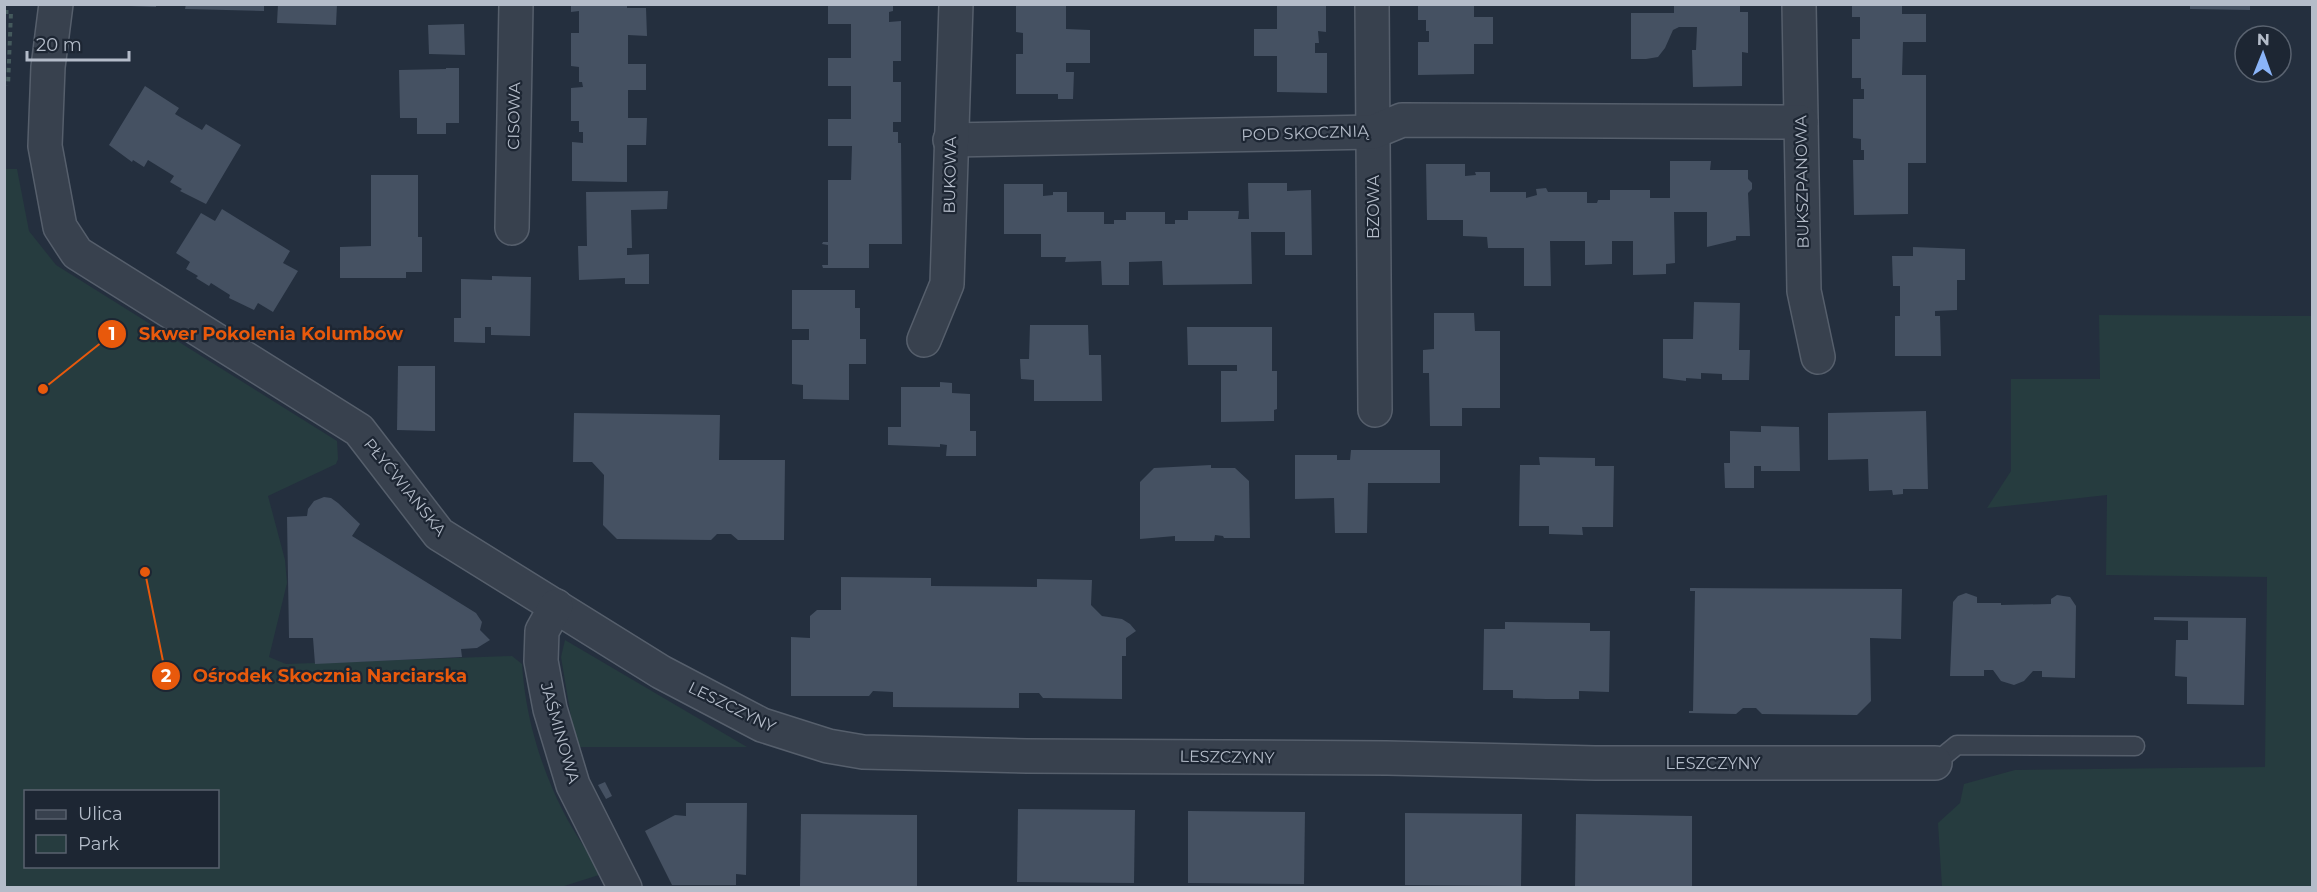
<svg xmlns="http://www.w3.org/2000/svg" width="2317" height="892" viewBox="0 0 2317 892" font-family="Montserrat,sans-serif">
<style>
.green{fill:#263c3f;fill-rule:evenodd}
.building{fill:#455162}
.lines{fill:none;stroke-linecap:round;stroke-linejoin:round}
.service-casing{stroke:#565f6c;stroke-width:21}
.minor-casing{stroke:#565f6c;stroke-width:36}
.path{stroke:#44595c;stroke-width:4;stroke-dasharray:4.5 4.5;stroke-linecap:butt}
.service{stroke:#38414e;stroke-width:18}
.minor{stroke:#38414e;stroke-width:33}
.labels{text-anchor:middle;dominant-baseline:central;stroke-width:4.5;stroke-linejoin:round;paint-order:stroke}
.street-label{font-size:16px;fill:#b4bcc9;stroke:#1d2633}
.leader{fill:none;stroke:#e8590c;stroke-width:2}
.callout-dot{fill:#e8590c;stroke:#1d2633;stroke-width:2}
.mark-label{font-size:18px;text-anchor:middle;font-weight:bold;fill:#fff}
.callout-label{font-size:18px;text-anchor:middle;font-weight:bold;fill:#e8590c;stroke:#1d2633;stroke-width:4.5;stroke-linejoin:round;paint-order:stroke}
</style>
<rect width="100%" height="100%" fill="#242f3e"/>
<!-- green -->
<g class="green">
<path d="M4,169H17L29,231L56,265L337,441L338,459L336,464L268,496L285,560L287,583L269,657L286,664L512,656L522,664C525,714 540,766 563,811C574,833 589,854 602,874L558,888L5,887ZM26,792H218V866H26Z"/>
<path d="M2099,315L2312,316V887H1942L1938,823L1960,803L1964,784L2015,770L2265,767L2267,577L2106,575L2107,495L1987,508L2011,471V379H2100Z"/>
<path d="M565,640L747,747H576L561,657Z"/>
</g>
<!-- building -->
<g class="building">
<path d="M186,4H264V11L185,9Z"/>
<path d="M278,4H337L336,25L277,23Z"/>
<path d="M571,4H627V8H646L647,36L628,35V64H646V90H628V118H647L646,145H627V182L572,181V142L583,143V132H579V121H571V88L583,87L582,82H579V67L571,66V33H579V11L571,12Z"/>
<path d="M828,4H893V11L889,12V22L901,21V61H893V82H901V122H893V132H898V143H901L902,244H869V268H823L822,265H828V245L822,244L823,242H828V180H851L852,146H828V119H851V86H828V58H851V24H828Z"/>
<path d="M1016,4H1066V29L1090,30V63H1066V72H1074L1073,99H1058V94H1016V54H1023V33L1016,32Z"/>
<path d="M1277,4H1326V32L1318,31L1319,43H1315V53H1327V93L1277,92V56H1254V29H1277Z"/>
<path d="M1418,4H1474V17H1493V44H1474V74L1418,75V42H1429V31H1426V20H1418Z"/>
<path d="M1674,4H1740V12H1748V53L1742,52V86L1693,87L1692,50H1696L1697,27H1679L1673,30L1665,48L1658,57L1646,59H1631V13H1674Z"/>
<path d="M1852,4H1902V14H1926V42H1903L1902,75H1926V163H1908V214L1854,215L1853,160H1864V150H1861V139L1853,138V99H1864V89H1861V78H1852V39H1860V17H1852Z"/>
<path d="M2190,4H2250V10L2190,9Z"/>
<path d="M130,5H156V7L130,6Z"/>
<path d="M464,24L465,55L429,54L428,25Z"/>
<path d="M446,68H459V123H446V134H417V118H400L399,70L446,69Z"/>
<path d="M145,86L179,108L175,114L202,130L206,124L241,145L206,204L180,191L182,189L170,182L174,176L148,160L144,167L133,160L132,162L109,145Z"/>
<path d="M1670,161H1711L1710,170H1748V179L1752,183V189L1748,193L1750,236H1736V240L1707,247V212H1674L1675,263L1666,264V274L1633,275V241H1612V264L1585,265V241H1550L1551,286H1524V248H1488L1487,237L1463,236V220H1427L1426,164H1465V176L1476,175L1475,172H1490V192H1526V198L1537,195L1536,189L1546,188L1548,192H1587V203H1597L1598,200H1610V190H1650V198H1670Z"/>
<path d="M371,175H418V237H422V272H406V278H340V247L371,246Z"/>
<path d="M1248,183H1287V191L1311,190L1312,255H1285V232H1251L1252,284L1163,285L1162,261L1129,262V285H1102L1101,261L1065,262L1066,257H1041V234H1004V184H1043V196L1053,195V192H1067V212H1104V224H1114V220H1126V212H1165V224H1175V220H1188V211H1239L1238,219H1249Z"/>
<path d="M668,191L667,209L631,210L632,248H627V255L649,254V284H625V278L579,280L578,246H587L586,192Z"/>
<path d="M222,209L290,251L283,263L298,271L273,312L258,303L254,310L229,298L230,295L211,283L209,286L196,278L198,276L186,269L190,262L176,253L201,213L215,221Z"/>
<path d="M1913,247L1965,249V280H1957V310L1935,311V316H1940L1941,356H1895V316H1900V286H1893L1892,256H1913Z"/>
<path d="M492,276L531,277L530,336L491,335V327H485V343L454,342V318H461V279L492,280Z"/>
<path d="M792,290H855V308H860V339H866V364H849V400L803,399V385L792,384V340H809V329H792Z"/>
<path d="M1694,302L1740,303L1739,350H1750L1749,380H1722V374L1701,373V379L1686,378V381L1663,378V339H1693Z"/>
<path d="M1434,313H1474L1475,331H1500V408H1462V426H1430L1429,373H1423V350L1434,349Z"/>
<path d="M1030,325H1088L1089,355H1101L1102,401H1034V380L1021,379L1020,359H1029Z"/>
<path d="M1187,327H1272V371H1277V409L1274,410V421L1221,422V371H1237V365H1188Z"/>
<path d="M398,366H435V431L397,430Z"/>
<path d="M940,382L952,383V393L970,394V431H976V456H946L947,445L940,444V447L888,445V427H901V387H940Z"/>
<path d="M1926,411L1928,489H1903V494L1893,495L1892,490L1869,491L1868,459L1828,460V413Z"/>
<path d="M574,413L720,415L719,460H785L784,540H738L731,534H717L711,540L617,539L603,525L604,475L592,462H573Z"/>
<path d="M1761,426L1799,427L1800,471H1761V466H1754V488H1725L1724,463H1730V431L1761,432Z"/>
<path d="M1351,450H1440V483H1368L1367,533H1335L1334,498L1295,499V455H1337V460H1350Z"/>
<path d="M1539,457L1595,458V466H1614L1613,527H1582L1583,535L1549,534V526H1519L1520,465H1540Z"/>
<path d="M1211,465V468H1235L1249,481L1250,538H1224L1223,536L1215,535L1214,541H1175V536L1140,539V482L1154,468Z"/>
<path d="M324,497L331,498L338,503L360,524L352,536L476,613L482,622L480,630L490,640L477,648L461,649L462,657L315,664L313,638H289L287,517L307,516L308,509L314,501Z"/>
<path d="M841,577L931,578V586L1037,587V579L1092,580L1091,605L1102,616L1122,619L1130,624L1136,631L1126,638V656H1122V699L1043,698L1039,693H1019V708L893,707V692L873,691L869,696H791V637L810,638V616L817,610H841Z"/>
<path d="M1690,588L1902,589L1901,639L1870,638L1871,701L1857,715L1762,714L1756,708H1743L1736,714L1689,713V711H1693L1695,591H1690Z"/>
<path d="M1966,593L1977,597V603H2001V605L2051,604V599L2057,595L2070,597L2076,606L2075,678L2042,677V671H2033L2024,681L2014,685L2001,681L1993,670H1984V676H1950L1953,602L1958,596Z"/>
<path d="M2154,617L2246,618L2244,705L2187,704V677L2175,676L2176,640H2188V621L2154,620Z"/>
<path d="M1505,622L1590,623V631H1610L1609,692L1579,691V699H1546L1513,698V690H1483L1484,629H1505Z"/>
<path d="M605,782L612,796L606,799L598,785Z"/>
<path d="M686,803H747L746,875L736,874V885H672L645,831L675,815L686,816Z"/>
<path d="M1018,809L1135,810L1134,883L1017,882Z"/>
<path d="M1188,811L1305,812L1304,884L1188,883Z"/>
<path d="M1405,813L1522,814L1521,886L1405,885Z"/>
<path d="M801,814L917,815V887L800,886Z"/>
<path d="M1576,814L1692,816V888L1575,887Z"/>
</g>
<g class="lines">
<!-- service casing -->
<g class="service-casing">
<path id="service" d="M1935,763L1957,745L2135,746"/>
</g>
<!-- minor casing -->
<g class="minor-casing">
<g id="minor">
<path d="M56,4L48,67L45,146L60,227L77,253L359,430L439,534L661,672L762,725L828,746L863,752L1027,756L1387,758L1595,763H1935"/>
<path d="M1372,4L1375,410"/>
<path d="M1799,4L1804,291L1818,357"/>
<path d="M950,140L1373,132L1402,120L1801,122"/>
<path d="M512,228L516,4"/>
<path d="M924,340L947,284L956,4"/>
<path d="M556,606L542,631L541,661L550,709L573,785L625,888"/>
</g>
</g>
<!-- path -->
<path class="path" d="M4,12H11L8,86"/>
<!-- service -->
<use href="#service" class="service"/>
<!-- minor -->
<use href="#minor" class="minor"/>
</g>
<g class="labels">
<!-- street labels -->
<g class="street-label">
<text transform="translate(514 116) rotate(-89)">CISOWA</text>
<text transform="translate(1305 133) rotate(-2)">POD SKOCZNIĄ</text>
<text transform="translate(950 175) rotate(-89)">BUKOWA</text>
<text transform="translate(1802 182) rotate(-91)">BUKSZPANOWA</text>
<text transform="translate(1373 207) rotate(-90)">BZOWA</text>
<text transform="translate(405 487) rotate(51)">PŁYĆWIAŃSKA</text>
<text transform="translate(732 707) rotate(26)">LESZCZYNY</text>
<text transform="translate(560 733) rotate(74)">JAŚMINOWA</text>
<text transform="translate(1227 757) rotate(1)">LESZCZYNY</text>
<text x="1713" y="763">LESZCZYNY</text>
</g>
</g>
<!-- callouts -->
<path class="leader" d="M43 389L112 334M145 572L166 676"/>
<g class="callout-dot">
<circle cx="43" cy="389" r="6"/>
<circle cx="145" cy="572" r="6"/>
<circle cx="112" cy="334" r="15"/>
<circle cx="166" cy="676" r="15"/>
</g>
<g class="mark-label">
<text x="112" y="340">1</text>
<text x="166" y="682">2</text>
</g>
<g class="callout-label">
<text x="271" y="340">Skwer Pokolenia Kolumbów</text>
<text x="330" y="682">Ośrodek Skocznia Narciarska</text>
</g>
<!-- border -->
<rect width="2317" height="892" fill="none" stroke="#b4bcc9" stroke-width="12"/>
<!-- legend -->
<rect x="24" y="790" width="195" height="78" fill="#1d2633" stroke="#59626f" stroke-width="1.5"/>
<rect x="36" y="810" width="30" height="9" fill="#38414e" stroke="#59626f" stroke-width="1.5"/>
<text x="78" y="820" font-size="18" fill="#b4bcc9">Ulica</text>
<rect x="36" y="835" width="30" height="18" fill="#263c3f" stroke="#59626f" stroke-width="1.5"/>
<text x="78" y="850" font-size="18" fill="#b4bcc9">Park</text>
<!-- north arrow -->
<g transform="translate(2263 54) rotate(1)"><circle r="28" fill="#1d2633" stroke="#59626f" stroke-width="1.5"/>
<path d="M0-4.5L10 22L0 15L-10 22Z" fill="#8ab4f8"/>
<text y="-9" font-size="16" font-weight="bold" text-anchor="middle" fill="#b4bcc9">N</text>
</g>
<!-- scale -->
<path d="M27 51v9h102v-9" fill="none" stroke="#b4bcc9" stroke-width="3"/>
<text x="36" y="51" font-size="18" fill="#b4bcc9" stroke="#1d2633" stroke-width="4.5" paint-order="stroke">20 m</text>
</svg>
